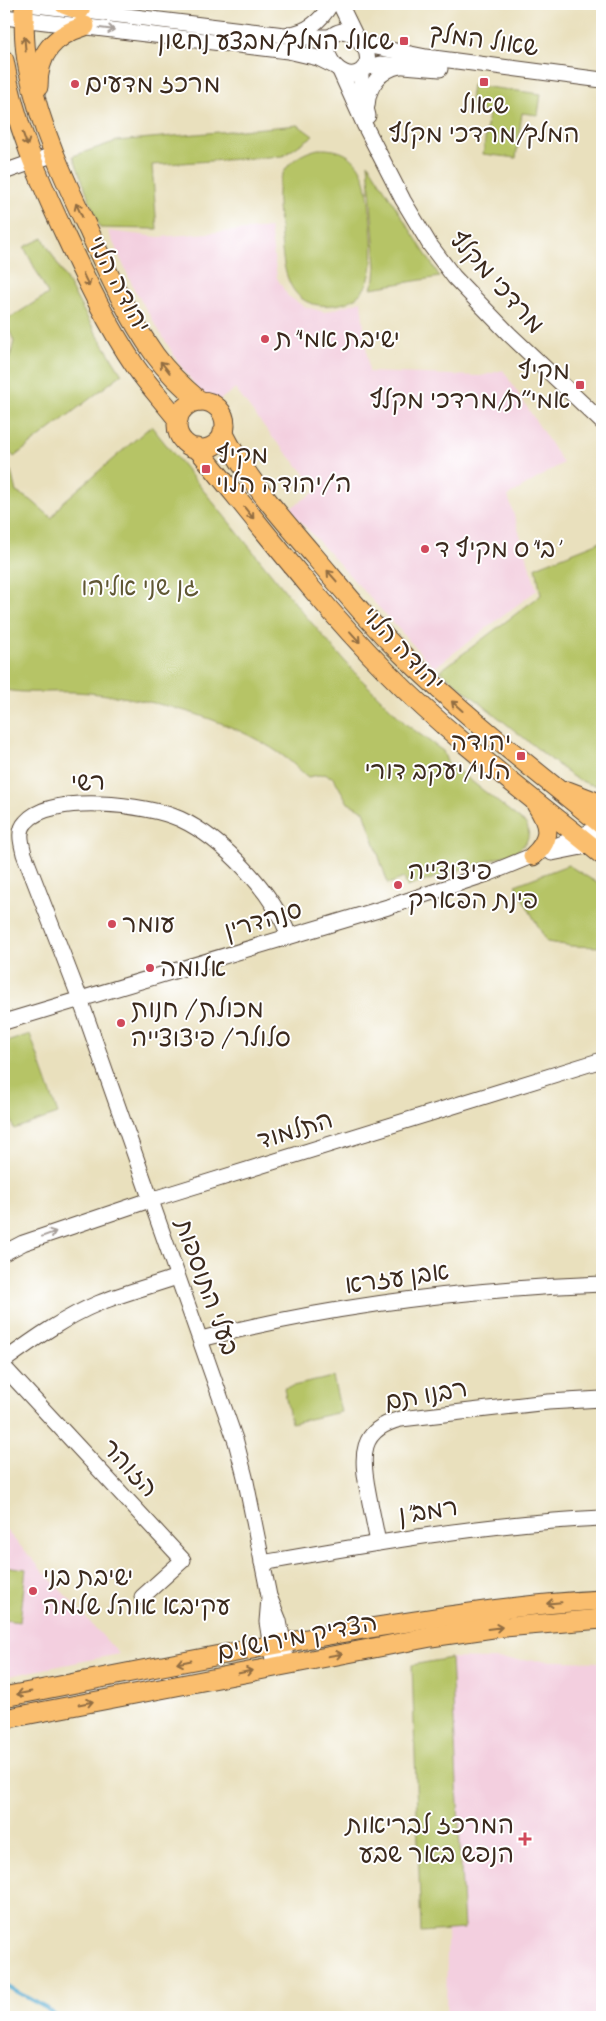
<svg xmlns="http://www.w3.org/2000/svg" width="606" height="2021" viewBox="0 0 606 2021" font-family="Caveat,'Playpen Sans Hebrew',sans-serif">
<style>
.built{fill:#f3cfdf}
.green{fill:#b6c466;stroke:#787742}
.lines{fill:none;stroke-linecap:round;stroke-linejoin:round}
.stream{stroke:#4fa8cd;stroke-width:4}
.minor-casing{stroke:#554536;stroke-width:17}
.major-casing{stroke:#554536;stroke-width:21}
.minor{stroke:#fff;stroke-width:15}
.major{stroke:#fabe6e;stroke-width:19}
.oneway{stroke:#a79f9a}
.oneway2{stroke:#916d42}
.poi-dot{fill:#d1495b;stroke:#fff;stroke-width:2}
.labels{text-anchor:middle;dominant-baseline:central;stroke-width:4;stroke-linejoin:round;paint-order:stroke}
.street-label{font-size:25px;fill:#3b2a1e;stroke:#fff}
.poi-label{font-size:25px;fill:#3b2a1e;stroke:#fff;text-anchor:start}
.park-label{font-size:25px;fill:#605834;stroke:#fff}
</style>
<rect width="100%" height="100%" fill="#fff"/>
<filter id="ink" filterUnits="userSpaceOnUse"><feTurbulence type="fractalNoise" baseFrequency=".02" numOctaves="2"/><feDisplacementMap in="SourceGraphic" scale="10" xChannelSelector="R" yChannelSelector="G"/><feConvolveMatrix kernelMatrix="1 2 1 2 8 2 1 2 1" color-interpolation-filters="sRGB"/></filter>
<filter id="wash" filterUnits="userSpaceOnUse"><feTurbulence type="fractalNoise" baseFrequency=".0096" numOctaves="4" result="noise"/><feDisplacementMap in="SourceGraphic" scale="20" xChannelSelector="R" yChannelSelector="G"/><feGaussianBlur stdDeviation="1.12" result="paint"/><feColorMatrix in="noise" values="0 0 0 0 0 0 0 0 0 0 0 0 0 0 0 0 0 1.4 0 .05"/><feComposite in="paint" operator="in"/></filter>
<g filter="url(#wash)">
<rect width="100%" height="100%" fill="#e9e0bd"/>
<!-- built -->
<g class="built">
<path d="M270,228L277,278L288,296L305,307L325,312L361,301L369,372L481,376L503,370L563,463L508,496L537,590L434,668L289,509L319,489L273,438L235,389L211,406L181,367L135,291L108,231L159,237Z"/>
<path d="M4,1528L119,1654L4,1677Z"/>
<path d="M451,1658L602,1662V2017H446Z"/>
</g>
<!-- green -->
<g class="green">
<path d="M472,85L541,94L538,115L522,113L516,158L483,154L489,112L469,109Z"/>
<path d="M298,125L313,136L283,156L152,165L157,229L100,228L73,156L117,141Z"/>
<path d="M318,149C367,147 368,187 371,224C373,256 379,300 334,305C283,311 283,262 280,227C279,212 275,193 281,178C287,162 301,153 318,149Z"/>
<path d="M368,163L440,277L371,288L375,278L376,267Z"/>
<path d="M43,238L96,333L122,374L14,457L4,445V363L10,358L14,341L5,321L48,294L24,247Z"/>
<path d="M151,426L304,614L356,674L407,725L443,751L447,762L526,824C533,837 524,848 512,853L407,887L404,878L388,884L364,811L348,803L335,780L332,777L324,774L308,777C299,770 291,761 282,755C227,716 142,696 76,692C51,691 28,694 4,690V464L11,471L16,492L31,500L52,518L62,503Z"/>
<path d="M602,541V786L588,784L573,777L440,671L541,595L536,567Z"/>
<path d="M568,865L602,886V947L571,946L547,942L515,885Z"/>
<path d="M30,1034L58,1114L14,1129L4,1100V1043Z"/>
<path d="M333,1377L341,1412L291,1423L284,1388Z"/>
<path d="M4,1566L26,1569L20,1622L4,1620Z"/>
<path d="M451,1658L464,1929L421,1932L412,1665Z"/>
</g>
<g class="lines">
<!-- stream -->
<path class="stream" d="M4,1985L46,2008L57,2017"/>
</g>
</g>
<g filter="url(#ink)">
<g class="lines">
<!-- minor casing -->
<g class="minor-casing">
<g id="minor">
<path d="M27,4L301,37H330"/>
<path d="M340,4L356,37"/>
<path d="M4,17L288,51L318,58L336,67"/>
<path d="M342,31C358,32 378,58 361,71C340,87 308,39 342,31Z"/>
<path d="M289,34C308,32 322,19 331,4"/>
<path d="M361,44L426,57L602,80"/>
<path d="M364,68L380,64L440,69"/>
<path d="M340,71L364,124L403,200L430,245L454,277L509,334L602,422"/>
<path d="M361,72V89L368,116"/>
<path d="M367,106C368,86 380,70 400,66"/>
<path d="M4,172L55,154"/>
<path d="M552,853L602,843"/>
<path d="M4,1022L388,907L490,873L602,827"/>
<path d="M4,1253L23,1243L150,1200L602,1060"/>
<path d="M201,1339C332,1305 467,1289 602,1284"/>
<path d="M4,1361C34,1339 65,1317 99,1303C124,1293 151,1286 177,1277"/>
<path d="M4,1367L183,1560L142,1597"/>
<path d="M378,1543C375,1526 371,1509 368,1492C361,1456 359,1429 401,1419L548,1402L602,1399"/>
<path d="M262,1563C375,1543 488,1523 602,1518"/>
<path d="M269,1598L267,1622L274,1666"/>
<path d="M287,1663L279,1621L269,1596L245,1477L236,1442L80,999L24,854C22,844 17,831 26,822C51,793 148,804 180,819C223,839 273,892 289,936"/>
</g>
</g>
<!-- major casing -->
<g class="major-casing">
<g id="major">
<path d="M24,4C24,27 24,49 29,72C40,127 65,181 89,231C108,274 128,317 155,355C168,373 183,387 200,401"/>
<path d="M64,4L80,10"/>
<path d="M4,60C14,122 40,182 67,239C87,282 108,326 135,366C148,385 164,402 178,420"/>
<path d="M38,87C38,53 53,36 85,26"/>
<circle cx="201" cy="425" r="24"/>
<path d="M223,432C247,480 280,516 315,557C344,591 373,627 406,658C468,719 536,771 602,825"/>
<path d="M197,448C259,524 319,603 388,673C454,740 530,796 602,855"/>
<path d="M568,791L602,804"/>
<path d="M533,856C553,838 549,824 536,804"/>
<path d="M4,1697C122,1674 239,1650 358,1630C439,1617 520,1604 602,1600"/>
<path d="M4,1719L431,1637L493,1628L602,1619"/>
</g>
</g>
<!-- minor -->
<use href="#minor" class="minor"/>
<!-- major -->
<use href="#major" class="major"/>
</g>
<!-- one-way arrows -->
<defs><path id="oneway-shaft" d="M-6 0H5M1.5-3L5.5 0L1.5 3" fill="none" stroke-width="1.6" stroke-linecap="round" stroke-linejoin="round" transform="scale(1.25)"/></defs>
<g class="oneway">
<use href="#oneway-shaft" transform="translate(107 29) rotate(7)"/>
<use href="#oneway-shaft" transform="translate(49 1234) rotate(-20)"/>
</g>
<g class="oneway2">
<use href="#oneway-shaft" transform="translate(25 44) rotate(-95)"/>
<use href="#oneway-shaft" transform="translate(25 139) rotate(70)"/>
<use href="#oneway-shaft" transform="translate(79 210) rotate(-115)"/>
<use href="#oneway-shaft" transform="translate(86 280) rotate(64)"/>
<use href="#oneway-shaft" transform="translate(165 367) rotate(-129)"/>
<use href="#oneway-shaft" transform="translate(249 513) rotate(51)"/>
<use href="#oneway-shaft" transform="translate(332 576) rotate(-131)"/>
<use href="#oneway-shaft" transform="translate(355 637) rotate(48)"/>
<use href="#oneway-shaft" transform="translate(457 706) rotate(-138)"/>
<use href="#oneway-shaft" transform="translate(554 1603) rotate(175)"/>
<use href="#oneway-shaft" transform="translate(495 1628) rotate(-7)"/>
<use href="#oneway-shaft" transform="translate(335 1655) rotate(-10)"/>
<use href="#oneway-shaft" transform="translate(184 1662) rotate(169)"/>
<use href="#oneway-shaft" transform="translate(245 1672) rotate(-11)"/>
<use href="#oneway-shaft" transform="translate(24 1693) rotate(169)"/>
<use href="#oneway-shaft" transform="translate(86 1703) rotate(-11)"/>
</g>
</g>
<!-- markers -->
<g class="poi-dot">
<rect x="399" y="36" width="10" height="10" rx="2.5"/>
<rect x="479" y="77" width="10" height="10" rx="2.5"/>
<circle cx="75" cy="84" r="5"/>
<circle cx="265" cy="339" r="5"/>
<rect x="575" y="380" width="10" height="10" rx="2.5"/>
<rect x="201" y="464" width="10" height="10" rx="2.5"/>
<circle cx="425" cy="549" r="5"/>
<rect x="516" y="751" width="10" height="10" rx="2.5"/>
<circle cx="398" cy="885" r="5"/>
<circle cx="112" cy="924" r="5"/>
<circle cx="150" cy="968" r="5"/>
<circle cx="121" cy="1023" r="5"/>
<circle cx="33" cy="1591" r="5"/>
<path d="M522.5 1831.5h5v5h5v5h-5v5h-5v-5h-5v-5h5z"/>
</g>
<g class="labels">
<!-- street labels -->
<g class="street-label">
<text transform="translate(484 40) rotate(8)">שאול המלך</text>
<text transform="translate(497 282) rotate(48)">מרדכי מקלף</text>
<text transform="translate(119 284) rotate(62)">יהודה הלוי</text>
<text transform="translate(403 649) rotate(46)">יהודה הלוי</text>
<text transform="translate(88 782) rotate(-2)">רשי</text>
<text transform="translate(263 920) rotate(-17)">סנהדרין</text>
<text transform="translate(295 1130) rotate(-17)">התלמוד</text>
<text transform="translate(397 1278) rotate(-8)">אבן עזרא</text>
<text transform="translate(207 1287) rotate(70)">בעלי התוספות</text>
<text transform="translate(426 1395) rotate(-10)">רבנו תם</text>
<text transform="translate(130 1468) rotate(47)">הזוהר</text>
<text transform="translate(428 1511) rotate(-8)">רמב"ן</text>
<text transform="translate(297 1637) rotate(-11)">הצדיק מירושלים</text>
</g>
<!-- poi labels -->
<g class="poi-label">
<text x="394" y="41" text-anchor="end">שאול המלך/מבצע נחשון</text>
<text x="85" y="84">מרכז מדעים</text>
<text x="484" y="105" text-anchor="middle">שאול<tspan x="484" dy="29">המלך/מרדכי מקלף</tspan></text>
<text x="275" y="339">ישיבת אמי"ת</text>
<text x="570" y="371" text-anchor="end">מקיף<tspan x="570" dy="29">אמי״ת/מרדכי מקלף</tspan></text>
<text x="216" y="455">מקיף<tspan x="216" dy="29">ה׳/יהודה הלוי</tspan></text>
<text x="435" y="549">בי"ס מקיף ד'</text>
<text x="511" y="742" text-anchor="end">יהודה<tspan x="511" dy="29">הלוי/יעקב דורי</tspan></text>
<text x="408" y="871">פיצוצייה<tspan x="408" dy="29">פינת הפארק</tspan></text>
<text x="122" y="924">עומר</text>
<text x="160" y="968">אלומה</text>
<text x="131" y="1009">מכולת / חנות<tspan x="131" dy="29">סלולר / פיצוצייה</tspan></text>
<text x="43" y="1577">ישיבת בני<tspan x="43" dy="29">עקיבא אוהל שלמה</tspan></text>
<text x="514" y="1825" text-anchor="end">המרכז לבריאות<tspan x="514" dy="29">הנפש באר שבע</tspan></text>
</g>
<!-- park labels -->
<g class="park-label">
<text x="140" y="587">גן שני אליהו</text>
</g>
</g>
<!-- margin -->
<rect width="606" height="2021" fill="none" stroke="#fff" stroke-width="20"/>
</svg>
